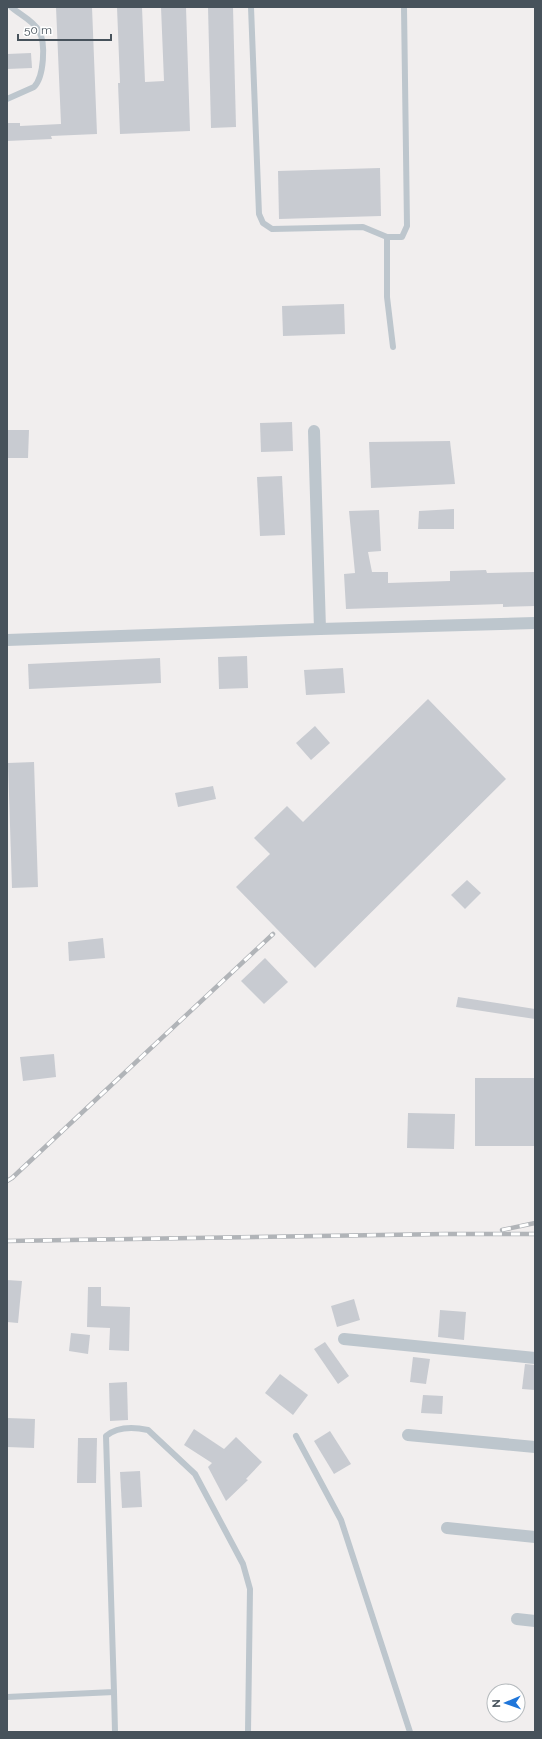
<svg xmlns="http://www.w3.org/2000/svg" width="542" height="1739" viewBox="0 0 542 1739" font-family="Raleway,sans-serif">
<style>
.building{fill:#c8cbd1}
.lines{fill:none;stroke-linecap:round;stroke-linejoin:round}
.service{stroke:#bdc6cd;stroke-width:6}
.minor{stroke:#bdc6cd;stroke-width:12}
.rail-casing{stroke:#b1b4b8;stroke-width:4.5}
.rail{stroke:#fff;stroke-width:3;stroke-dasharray:9;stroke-linecap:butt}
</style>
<rect width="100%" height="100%" fill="#f1eeee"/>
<!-- building -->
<g class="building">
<path d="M56,7H92L97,134L51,136L52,139L7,141V123H20V126L61,124Z"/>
<path d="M117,7H142L145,82L164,81L161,7H186L190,131L120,134L118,83H120Z"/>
<path d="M208,7H233L236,127L211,128Z"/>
<path d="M31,53L32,68L7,69V54Z"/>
<path d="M380,168L381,216L279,219L278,171Z"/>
<path d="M344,304L345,334L283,336L282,306Z"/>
<path d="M292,422L293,451L261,452L260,423Z"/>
<path d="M7,430H29L28,458H7Z"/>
<path d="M450,441L455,484L371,488L369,442Z"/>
<path d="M282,476L285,535L260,536L257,477Z"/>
<path d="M454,509V529H418L419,511Z"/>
<path d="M379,510L381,551L368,552L372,572H388V583L450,581V571L486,570L487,573L534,572L535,606L503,607V604L346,609L344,574L355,573L349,511Z"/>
<path d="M247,656L248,688L219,689L218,657Z"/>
<path d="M160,658L161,683L29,689L28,664Z"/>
<path d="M343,668L345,693L306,695L304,670Z"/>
<path d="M428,699L506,779L315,968L236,887L270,854L254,838L287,806L303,822Z"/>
<path d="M315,726L330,743L311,760L296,743Z"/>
<path d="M34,762L38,887L12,888L8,763Z"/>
<path d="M213,786L216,799L178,807L175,793Z"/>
<path d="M467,880L481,893L465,909L451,895Z"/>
<path d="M103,938L105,958L69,961L68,942Z"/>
<path d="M265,958L288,982L264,1004L241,981Z"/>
<path d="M458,997L535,1009V1019L456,1007Z"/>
<path d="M54,1054L56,1077L23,1081L20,1057Z"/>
<rect x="475" y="1078" width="60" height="68"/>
<path d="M408,1113L455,1114L454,1149L407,1148Z"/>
<path d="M7,1280L22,1281L18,1323L7,1322Z"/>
<path d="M88,1287H101V1306L130,1307L129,1351L109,1350L110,1328L87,1327Z"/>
<path d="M354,1299L360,1320L337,1327L331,1306Z"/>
<path d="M440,1310L466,1312L464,1340L438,1337Z"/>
<path d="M71,1333L90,1335L88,1354L69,1351Z"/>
<path d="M325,1342L349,1376L338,1384L314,1349Z"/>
<path d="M413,1357L430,1359L426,1384L410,1382Z"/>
<path d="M525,1364L535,1365V1390L522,1389Z"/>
<path d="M280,1374L308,1395L293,1415L265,1393Z"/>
<path d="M127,1382L128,1420L110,1421L109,1383Z"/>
<path d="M423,1395L443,1396L442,1414L421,1413Z"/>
<path d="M7,1418L35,1419L34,1448L7,1447Z"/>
<path d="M194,1429L224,1449L236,1437L262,1462L246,1479L248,1480L226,1501L208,1467L212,1463L184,1445Z"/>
<path d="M330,1431L351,1464L334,1474L314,1441Z"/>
<path d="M78,1438H97L96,1483H77Z"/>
<path d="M140,1471L142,1507L122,1508L120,1472Z"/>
</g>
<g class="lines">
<!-- service -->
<g class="service">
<path d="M251,7L259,214L263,223L272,229L363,227L387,237H402L407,226L404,7"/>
<path d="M7,99L34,87C44,77 46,43 39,31C34,21 19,14 11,7"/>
<path d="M387,237V297L393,347"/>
<path d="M296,1436L341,1520L410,1732"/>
<path d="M114,1692L115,1732"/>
<path d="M7,1697L114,1692L106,1436C118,1426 134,1427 148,1430L195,1474L243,1564L250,1589L248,1732"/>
</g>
<!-- minor -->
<g class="minor">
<path d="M314,431L320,629"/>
<path d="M7,640L320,629L535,623"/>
<path d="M344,1339L535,1358"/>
<path d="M408,1435L535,1447"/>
<path d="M447,1528L535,1537"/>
<path d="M517,1619L535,1621"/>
</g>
<!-- rail casing -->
<g class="rail-casing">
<g id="rail">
<path d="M7,1181L12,1178L273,934"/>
<path d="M502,1230L535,1223"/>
<path d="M7,1241L445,1234H535"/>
</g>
</g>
<!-- rail -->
<use href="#rail" class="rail"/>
</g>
<!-- border -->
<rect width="542" height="1739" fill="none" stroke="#47525b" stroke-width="16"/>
<!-- north arrow -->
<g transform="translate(506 1703) rotate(268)"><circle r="19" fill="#ffffff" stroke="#b5babd"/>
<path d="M0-3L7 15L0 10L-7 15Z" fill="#1f76da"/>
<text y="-6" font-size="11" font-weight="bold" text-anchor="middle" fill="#47525b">N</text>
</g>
<!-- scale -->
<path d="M18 34v6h93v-6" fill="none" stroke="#47525b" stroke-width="2"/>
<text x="24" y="34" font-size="12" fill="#47525b" stroke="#ffffff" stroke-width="3" paint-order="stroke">50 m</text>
</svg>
